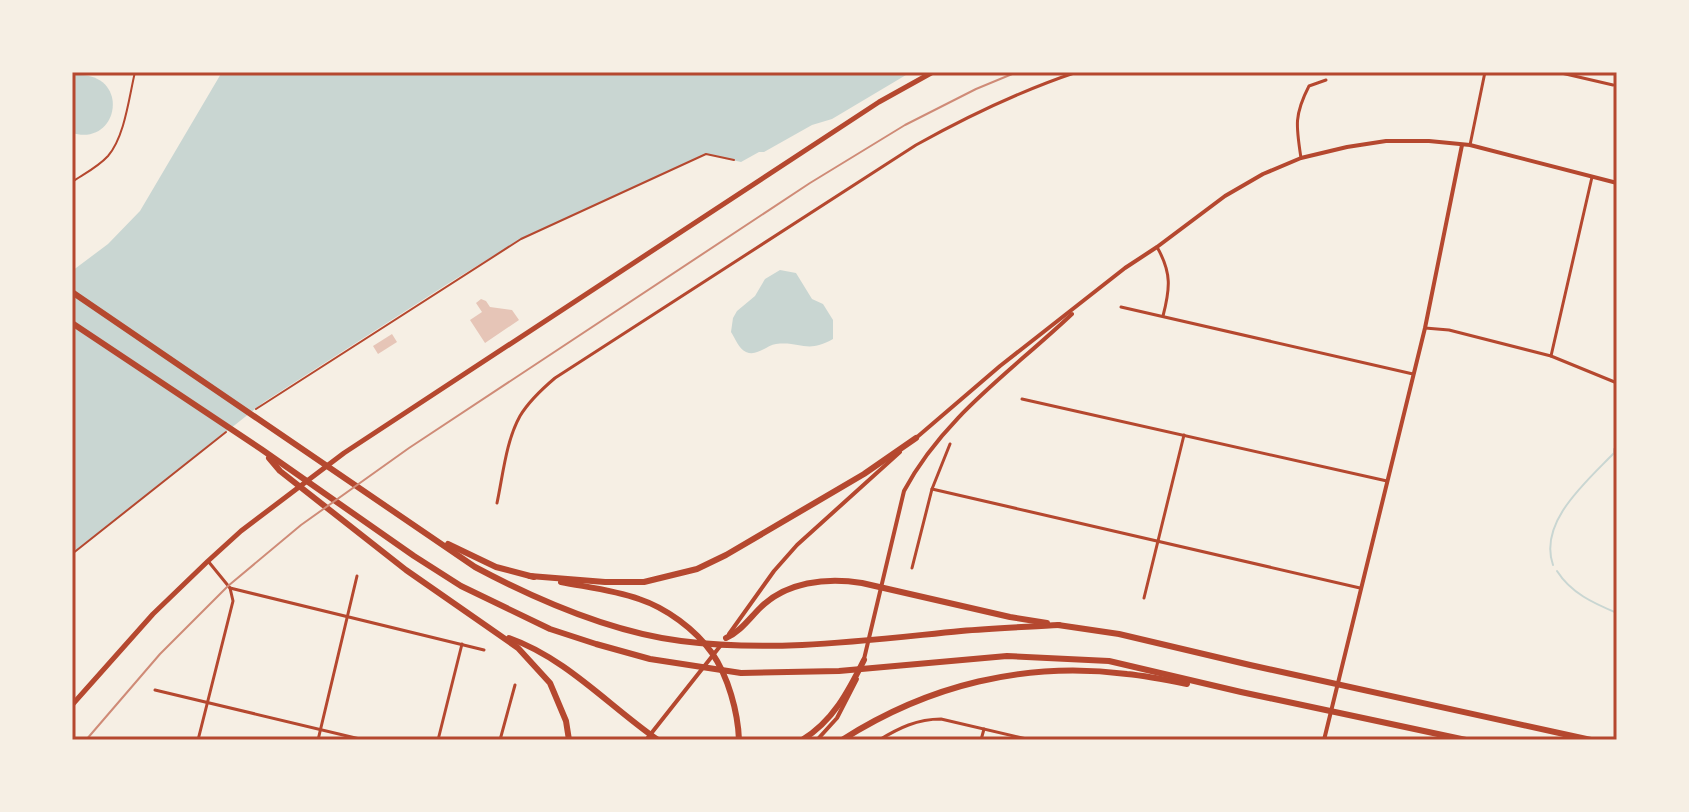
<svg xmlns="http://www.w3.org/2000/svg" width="1689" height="812" viewBox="0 0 1689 812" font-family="'Roboto Serif',serif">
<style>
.water{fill:#c9d6d2}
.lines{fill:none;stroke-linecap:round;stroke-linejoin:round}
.stream{stroke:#c9d6d2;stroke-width:2}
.building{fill:#e6c5b7}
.path{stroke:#b5482f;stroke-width:2}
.service{stroke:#b5482f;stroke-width:2}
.minor{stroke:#b5482f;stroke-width:3}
.tertiary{stroke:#b5482f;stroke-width:4}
.primary{stroke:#b5482f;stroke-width:5}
.motorway{stroke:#b5482f;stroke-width:6}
.rail{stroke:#cf8b77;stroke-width:2}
.neatline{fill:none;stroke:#b5482f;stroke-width:3}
</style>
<rect width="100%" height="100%" fill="#f6efe4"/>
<!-- water -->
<g class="water">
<path d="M222,72H911L832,119L812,125L764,152H759L741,162L706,154L521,239L449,283L264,402L72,554V271L108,244L140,211Z"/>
<path d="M76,75C131,72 120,147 72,133V77Z"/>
<path d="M780,270L796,273L812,299L823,304L833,320V339C807,354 801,341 776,344C767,345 757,357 746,352C739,349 735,338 731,332L733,318L737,311L755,296L765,279Z"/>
</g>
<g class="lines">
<!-- stream -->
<g class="stream">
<path d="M1553,565C1538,522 1587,481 1614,453V449L1617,447"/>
<path d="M1557,571C1571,593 1593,603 1617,613"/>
</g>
</g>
<!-- building -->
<g class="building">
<path d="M481,299L486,301L490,307L512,310L519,320L485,343L470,320L482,312L476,303Z"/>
<path d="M392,334L397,342L378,354L373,346Z"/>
</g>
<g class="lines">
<!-- path -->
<g class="path">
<path d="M256,409L521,239L706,154L734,160"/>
<path d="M72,554L226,432"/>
</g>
<!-- service -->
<path class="service" d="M72,182C84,174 98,167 108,156C125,136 129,97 135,72"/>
<!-- minor -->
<g class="minor">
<path d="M1557,72L1613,85"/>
<path d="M1470,145L1485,72"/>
<path d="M1301,158C1296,126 1294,115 1309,86L1326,80"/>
<path d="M1157,247C1172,273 1170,289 1163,316"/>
<path d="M1121,307L1413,374"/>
<path d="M1425,328L1449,330L1551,356L1617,383"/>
<path d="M1551,356L1592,177"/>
<path d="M1022,399L1387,481"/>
<path d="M932,489L1360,588"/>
<path d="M497,503C503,475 506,441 520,416C529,401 542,389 555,378L916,145C968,116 1020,91 1077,72"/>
<path d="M912,568L932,489L950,444"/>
<path d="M230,588L484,650"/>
<path d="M1144,598L1184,435"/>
<path d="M155,690L364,740"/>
<path d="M198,740L233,601L230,588L208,561"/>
<path d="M318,740L357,576"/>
<path d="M438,740L462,644"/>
<path d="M500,740L515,685"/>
<path d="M879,740C899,728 917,719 941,719L1031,740"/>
<path d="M981,740L984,729"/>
</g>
<!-- tertiary -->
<g class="tertiary">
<path d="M916,438L1000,366L1125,268L1157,247L1225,196L1263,174L1301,158L1347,147L1386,141H1429L1470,145L1617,183"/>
<path d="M729,634L774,571L797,545L900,452"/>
<path d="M864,659L904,491C943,417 1013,370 1072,314"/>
<path d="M646,740L721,645"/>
<path d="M817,740L837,718L857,679"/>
<path d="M1324,740L1425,328L1462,145"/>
</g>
<!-- primary -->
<path class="primary" d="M72,705L153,614L208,561L241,531L344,453L879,102L933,72"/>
<!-- motorway -->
<g class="motorway">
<path d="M72,292L475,567C537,600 611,632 681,641C775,653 868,640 961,631C994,628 1026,627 1059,625"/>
<path d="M72,323L261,449L414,556L461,586L550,629L596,644L650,659L741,673L839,671L1007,656L1109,661L1241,692L1466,740"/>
<path d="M269,458L280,471L406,570L518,648L550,683L566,721L569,740"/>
<path d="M448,544L496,567L534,577"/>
<path d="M530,576L605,582H644L697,569L726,555L864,474L916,438"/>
<path d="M561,582C586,587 614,590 639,599C666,608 695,629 712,653C728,676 738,712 739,740"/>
<path d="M1058,625L1119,634L1250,665L1591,740"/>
<path d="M509,638C566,658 609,706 658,740"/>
<path d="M726,638C740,632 749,619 760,608C786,582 826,577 862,583L1010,617L1047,623"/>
<path d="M802,740C833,721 848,692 864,660"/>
<path d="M842,740C928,685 1025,661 1127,674C1147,676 1167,680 1187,684"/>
</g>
<!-- rail -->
<path class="rail" d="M86,740L160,654L228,586L301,525L409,448L810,183L905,125L976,89L1017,72"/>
</g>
<!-- border -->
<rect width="1689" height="812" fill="none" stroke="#f6efe4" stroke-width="148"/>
<rect x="74" y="74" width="1541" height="664" class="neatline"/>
</svg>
